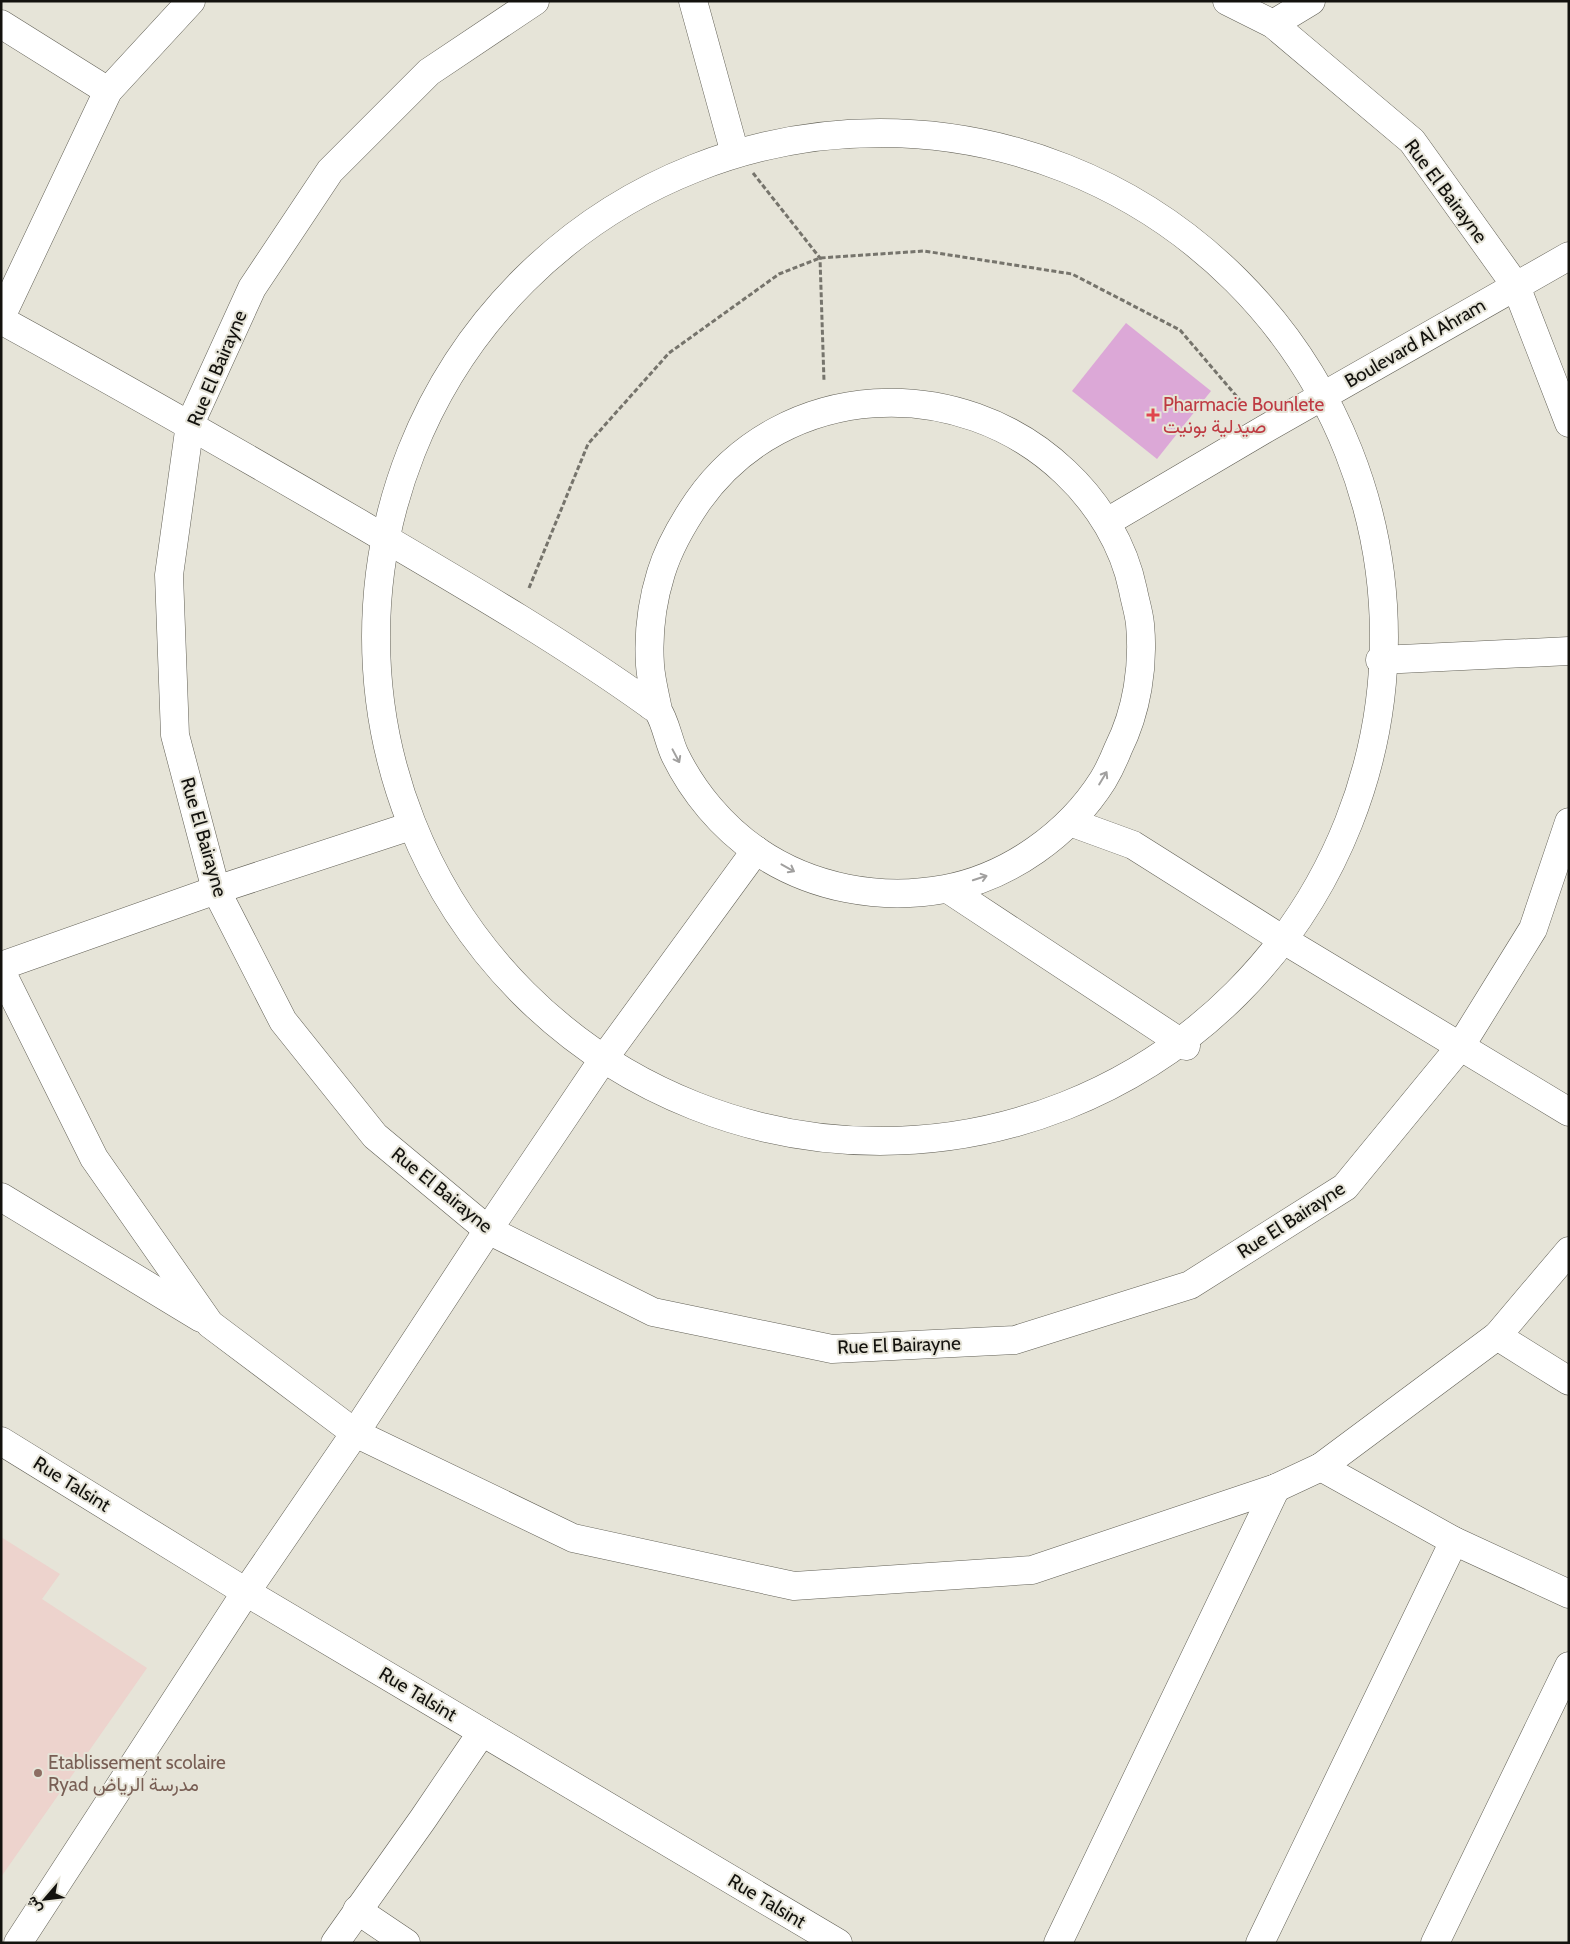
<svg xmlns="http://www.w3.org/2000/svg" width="1570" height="1944" viewBox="0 0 1570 1944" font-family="Cabin,Vazirmatn,sans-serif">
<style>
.education{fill:#edd3cd}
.building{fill:#dca8d7}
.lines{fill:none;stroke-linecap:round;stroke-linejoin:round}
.minor-casing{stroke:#626056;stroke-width:29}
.path{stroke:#76746c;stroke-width:3;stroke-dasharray:5 2.5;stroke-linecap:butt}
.minor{stroke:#fff;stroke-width:28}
.oneway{stroke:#a1a09f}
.health-dot{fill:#e0444e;stroke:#e6e4d8;stroke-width:2}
.education-dot{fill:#8d6e63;stroke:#e6e4d8;stroke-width:2}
.labels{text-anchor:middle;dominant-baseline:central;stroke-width:4;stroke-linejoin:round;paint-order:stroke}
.street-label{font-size:19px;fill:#13120e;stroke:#e6e4d8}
.health-label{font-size:19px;fill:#be3a42;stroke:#e6e4d8;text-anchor:start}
.education-label{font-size:19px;fill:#785e54;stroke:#e6e4d8;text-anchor:start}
</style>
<rect width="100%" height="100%" fill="#e6e4d8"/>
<!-- education -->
<path class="education" d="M1,1537L60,1574L42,1599L147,1668L1,1877Z"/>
<!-- building -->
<path class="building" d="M1126,323L1211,391L1157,459L1072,391Z"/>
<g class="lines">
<!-- minor casing -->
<g class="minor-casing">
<g id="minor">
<path d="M535,1L429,72L330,171L252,288L190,424L169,575L175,735L216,890L283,1021L375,1136L488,1230L653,1312L832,1349L1015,1340L1190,1285L1345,1187L1460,1047L1533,929L1569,822"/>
<path d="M693,1L734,150"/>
<path d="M1227,1L1273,24L1412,141L1516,286L1569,423"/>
<path d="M1,24L108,91"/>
<path d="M1273,24L1311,1"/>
<circle cx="880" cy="637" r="504"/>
<path d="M1,317L108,91L191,1"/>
<path d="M1,320C123,387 244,456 364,526C461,583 558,639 649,704C652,707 656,708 658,711C665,720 669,743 675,755C693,792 722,827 757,851C811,888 880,901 945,889C1009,877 1069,834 1103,780C1109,770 1114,759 1118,749C1137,711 1144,666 1140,624C1139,613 1135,601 1133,590C1124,545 1098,503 1065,472C960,372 784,379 698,501C683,523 669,547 661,573C652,602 648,635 650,665C651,680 655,695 658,710"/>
<path d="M1107,522L1265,429L1569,256"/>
<path d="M1380,660L1569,651"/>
<path d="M1070,822L1133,845L1282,939L1569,1112"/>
<path d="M948,889L1186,1046"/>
<path d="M1,966L216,890L411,826"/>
<path d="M1,971L94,1158L210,1324L355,1433L573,1538L794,1586L1032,1570L1276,1488L1321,1467L1497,1336L1569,1251"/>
<path d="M1,1197L201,1318"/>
<path d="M1497,1336L1569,1381"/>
<path d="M1,1441L246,1592L838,1943"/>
<path d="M1321,1467L1454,1541L1569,1594"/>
<path d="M357,1910L406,1943"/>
<path d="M18,1943L246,1592L355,1433L488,1230L602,1061L756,850"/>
<path d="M335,1943L423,1819L482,1732"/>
<path d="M1058,1943L1276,1488"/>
<path d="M1260,1943L1454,1541"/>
<path d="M1435,1943L1569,1666"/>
</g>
</g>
<!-- path -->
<g class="path">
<path d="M753,173L820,258L824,381"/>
<path d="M529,588L588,444L669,353L779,274L820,258L924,251L1072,274L1180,330L1244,405"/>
</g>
<!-- minor -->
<use href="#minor" class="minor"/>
</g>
<!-- one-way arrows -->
<defs><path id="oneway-shaft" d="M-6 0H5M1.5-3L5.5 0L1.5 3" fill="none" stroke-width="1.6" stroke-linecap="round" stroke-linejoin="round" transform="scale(1.25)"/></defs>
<g class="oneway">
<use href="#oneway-shaft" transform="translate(676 756) rotate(62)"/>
<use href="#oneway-shaft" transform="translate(1103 778) rotate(-59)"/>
<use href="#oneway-shaft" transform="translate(788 868) rotate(29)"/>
<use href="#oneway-shaft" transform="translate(980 878) rotate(-18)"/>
</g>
<!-- markers -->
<path class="health-dot" d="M1150.5 407.5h5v5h5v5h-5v5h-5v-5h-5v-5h5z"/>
<circle class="education-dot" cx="38" cy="1773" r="5"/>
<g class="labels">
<!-- street labels -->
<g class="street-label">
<text transform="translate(1446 191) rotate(53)">Rue El Bairayne</text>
<text transform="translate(1415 343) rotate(-30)">Boulevard Al Ahram</text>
<text transform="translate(217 368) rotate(-67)">Rue El Bairayne</text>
<text transform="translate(204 837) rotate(74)">Rue El Bairayne</text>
<text transform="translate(442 1190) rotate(39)">Rue El Bairayne</text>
<text transform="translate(1291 1220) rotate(-33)">Rue El Bairayne</text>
<text transform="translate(899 1345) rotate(-2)">Rue El Bairayne</text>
<text transform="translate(72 1484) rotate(32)">Rue Talsint</text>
<text transform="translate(418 1694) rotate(31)">Rue Talsint</text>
<text transform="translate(767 1901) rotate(31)">Rue Talsint</text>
</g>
<!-- health labels -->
<g class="health-label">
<text x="1163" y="404">Pharmacie Bounlete<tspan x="1163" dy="22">صيدلية بونيت</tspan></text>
</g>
<!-- education labels -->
<g class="education-label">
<text x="48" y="1762">Etablissement scolaire<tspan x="48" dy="22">Ryad مدرسة الرياض</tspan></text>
</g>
</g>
<!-- border -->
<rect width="1570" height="1944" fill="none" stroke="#13120e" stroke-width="5"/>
<!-- north arrow -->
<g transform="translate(45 1899) rotate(242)" stroke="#e6e4d8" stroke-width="4" paint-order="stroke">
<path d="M0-4L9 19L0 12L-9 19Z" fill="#13120e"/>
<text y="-8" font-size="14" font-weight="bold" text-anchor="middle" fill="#13120e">ش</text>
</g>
</svg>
